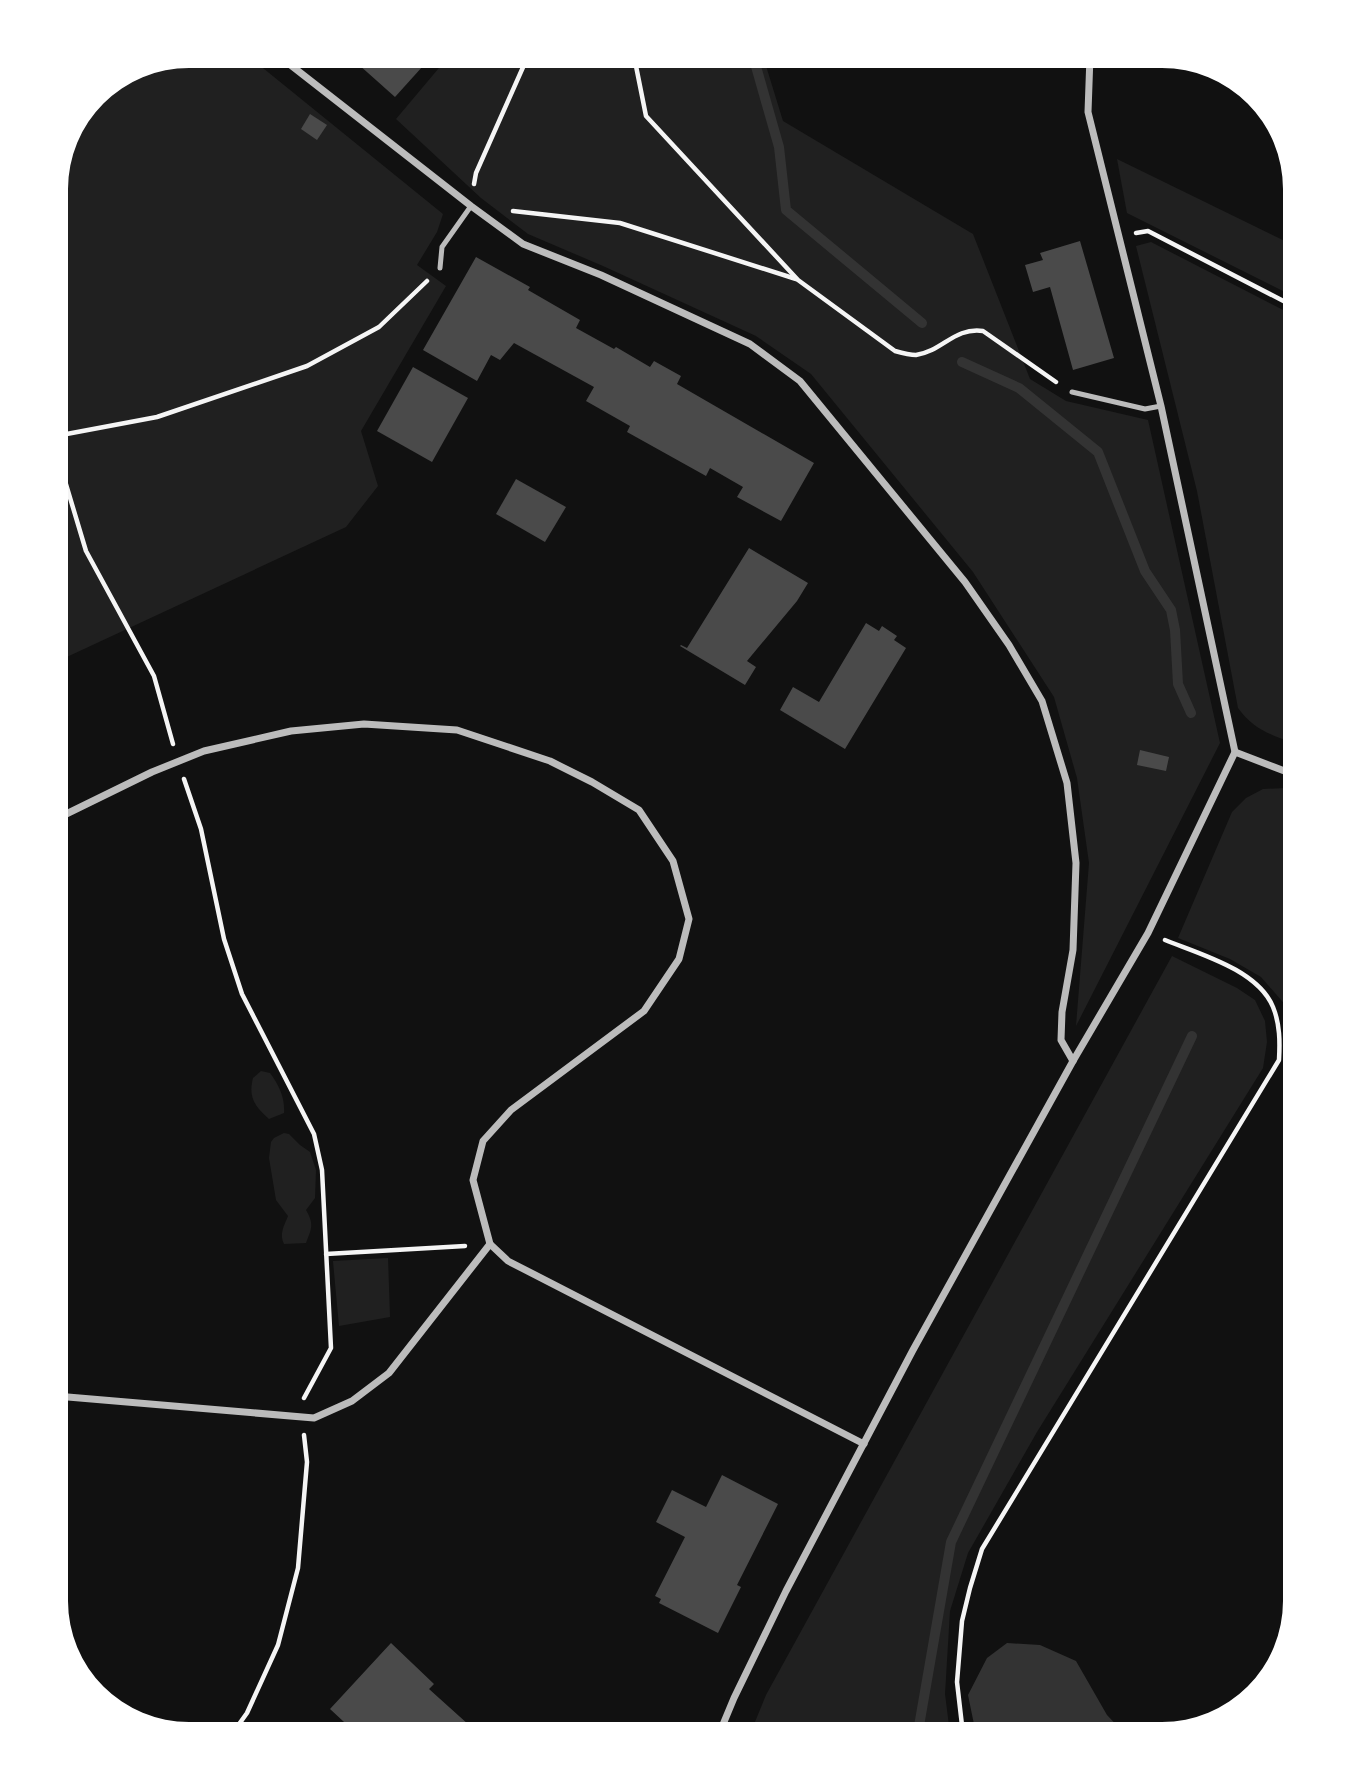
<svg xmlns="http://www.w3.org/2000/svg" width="1351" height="1790" viewBox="0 0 1351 1790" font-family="Poppins,sans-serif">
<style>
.green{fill:#202020}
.water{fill:#333}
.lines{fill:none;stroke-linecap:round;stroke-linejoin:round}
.stream{stroke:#333;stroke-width:10}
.building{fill:#4a4a4a}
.path{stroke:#f5f5f5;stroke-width:4.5}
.service{stroke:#bcbcbc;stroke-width:5}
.minor{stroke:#bcbcbc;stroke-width:7}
</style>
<rect width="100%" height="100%" fill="#111"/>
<!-- green -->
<g class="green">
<path d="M190,56H248L443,214L437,232L417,265L446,286L361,431L378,486L346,527L56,662V181L70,130L101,89Z"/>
<path d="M449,56H763L783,121L973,234L1030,379L1066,401L1148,420L1220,743L1076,1026L1089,863L1077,778L1054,697L973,572L811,374L756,336L603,266L528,234L481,198L396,119Z"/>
<path d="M1117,159L1295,246V297L1127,213Z"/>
<path d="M1151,242L1295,316V743C1271,735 1254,730 1238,708L1197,491L1136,246Z"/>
<path d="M1286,788L1295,791V974L1288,1008L1261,977L1230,959L1178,938L1232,812L1246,798L1263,789Z"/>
<path d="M1172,956L1237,988L1255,1000L1265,1021L1267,1042L1263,1068L1037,1432L968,1553L950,1611L945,1694L950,1734H750L766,1695Z"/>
<path d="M261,1071L270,1073C279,1085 285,1098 284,1113L269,1119C255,1106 248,1098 253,1078Z"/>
<path d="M284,1133L289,1134L300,1145L310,1152L316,1170L315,1198L306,1210C314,1224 312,1228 306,1243L284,1244C279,1234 284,1226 288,1216L276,1200L269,1158L271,1142L274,1138Z"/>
<path d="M388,1258L390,1317L339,1326L333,1261Z"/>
</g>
<!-- water -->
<path class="water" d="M1007,1643L1040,1645L1076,1661L1107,1715L1125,1734H976L968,1695L987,1658Z"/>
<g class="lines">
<!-- stream -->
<g class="stream">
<path d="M753,56L779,147L786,210L922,323"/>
<path d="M962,362L1019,388L1098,452L1145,571L1171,610L1175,630L1178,684L1191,713"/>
<path d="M921,1734L919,1726L951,1542L1192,1036"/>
</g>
</g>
<!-- building -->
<g class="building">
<path d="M349,56H432L395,97Z"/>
<path d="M310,114L327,125L317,140L301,129Z"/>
<path d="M1080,241L1114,358L1073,370L1050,287L1033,292L1025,265L1043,260L1040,253Z"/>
<path d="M476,257L530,287L528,290L580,320L576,328L614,349L616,347L650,367L654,361L681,376L677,384L814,463L781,521L737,497L743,487L710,468L706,476L627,432L630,426L586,401L594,387L514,343L500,360L491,355L477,381L423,350Z"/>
<path d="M413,367L468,398L432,462L377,431Z"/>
<path d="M516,479L566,507L545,542L496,514Z"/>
<path d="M749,548L808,583L797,601L747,661L756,667L745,685L680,646L681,645L687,648Z"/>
<path d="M866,623L879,631L882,626L897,636L894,640L906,648L845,749L780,710L793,687L819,702Z"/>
<path d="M1140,750L1169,757L1166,771L1137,765Z"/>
<path d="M722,1475L778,1504L737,1585L741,1587L718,1633L659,1603L661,1599L655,1596L685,1537L656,1522L672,1490L706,1507Z"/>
<path d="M391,1643L434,1684L429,1689L479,1734H357L330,1709Z"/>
</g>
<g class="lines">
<!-- path -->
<g class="path">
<path d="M634,56L646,116L798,280L895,351C902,353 909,355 916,355C943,351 954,327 983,331L1056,382"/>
<path d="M474,184L476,173L528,56"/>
<path d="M513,211L620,223L796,279"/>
<path d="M1136,233L1148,231L1295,307"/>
<path d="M56,436L157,417L307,366L379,327L427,281"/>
<path d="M56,451L86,551L154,676L173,744"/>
<path d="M184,779L201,829L224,939L242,994L314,1134L322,1170L331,1348L304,1398"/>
<path d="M326,1254L465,1246"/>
<path d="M232,1734L247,1713L278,1645L298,1568L307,1462L304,1435"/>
<path d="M963,1734L957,1682L962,1621L970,1588L982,1549L1279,1060C1280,1042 1280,1024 1273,1007C1258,970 1200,954 1165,940"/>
</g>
<!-- service -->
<g class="service">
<path d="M440,268L442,247L471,206"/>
<path d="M1072,392L1145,409L1161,406"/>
</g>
<!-- minor -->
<g class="minor">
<path d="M279,56L471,206L523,244L601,275L750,344L800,381L965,582L1009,645L1042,701L1067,783L1076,863L1073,950L1062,1012L1061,1040L1073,1061"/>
<path d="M1235,752L1295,775"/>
<path d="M56,819L152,772L204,751L291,731L364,724L457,730L550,761L592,782L639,810L673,861L689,919L679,959L644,1011L511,1110L483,1141L473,1180L490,1244L508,1261L864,1444"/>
<path d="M56,1396L314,1418L352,1401L389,1373L490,1244"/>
<path d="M719,1734L734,1698L786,1591L913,1350L1073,1061L1148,933L1235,752L1161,406L1088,112L1090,56"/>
</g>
</g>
<!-- crop -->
<path d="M0 0H1351V1790H0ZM189 68H1162A121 121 0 0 1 1283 189V1601A121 121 0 0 1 1162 1722H189A121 121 0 0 1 68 1601V189A121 121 0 0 1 189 68Z" fill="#fff" fill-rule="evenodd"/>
</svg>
